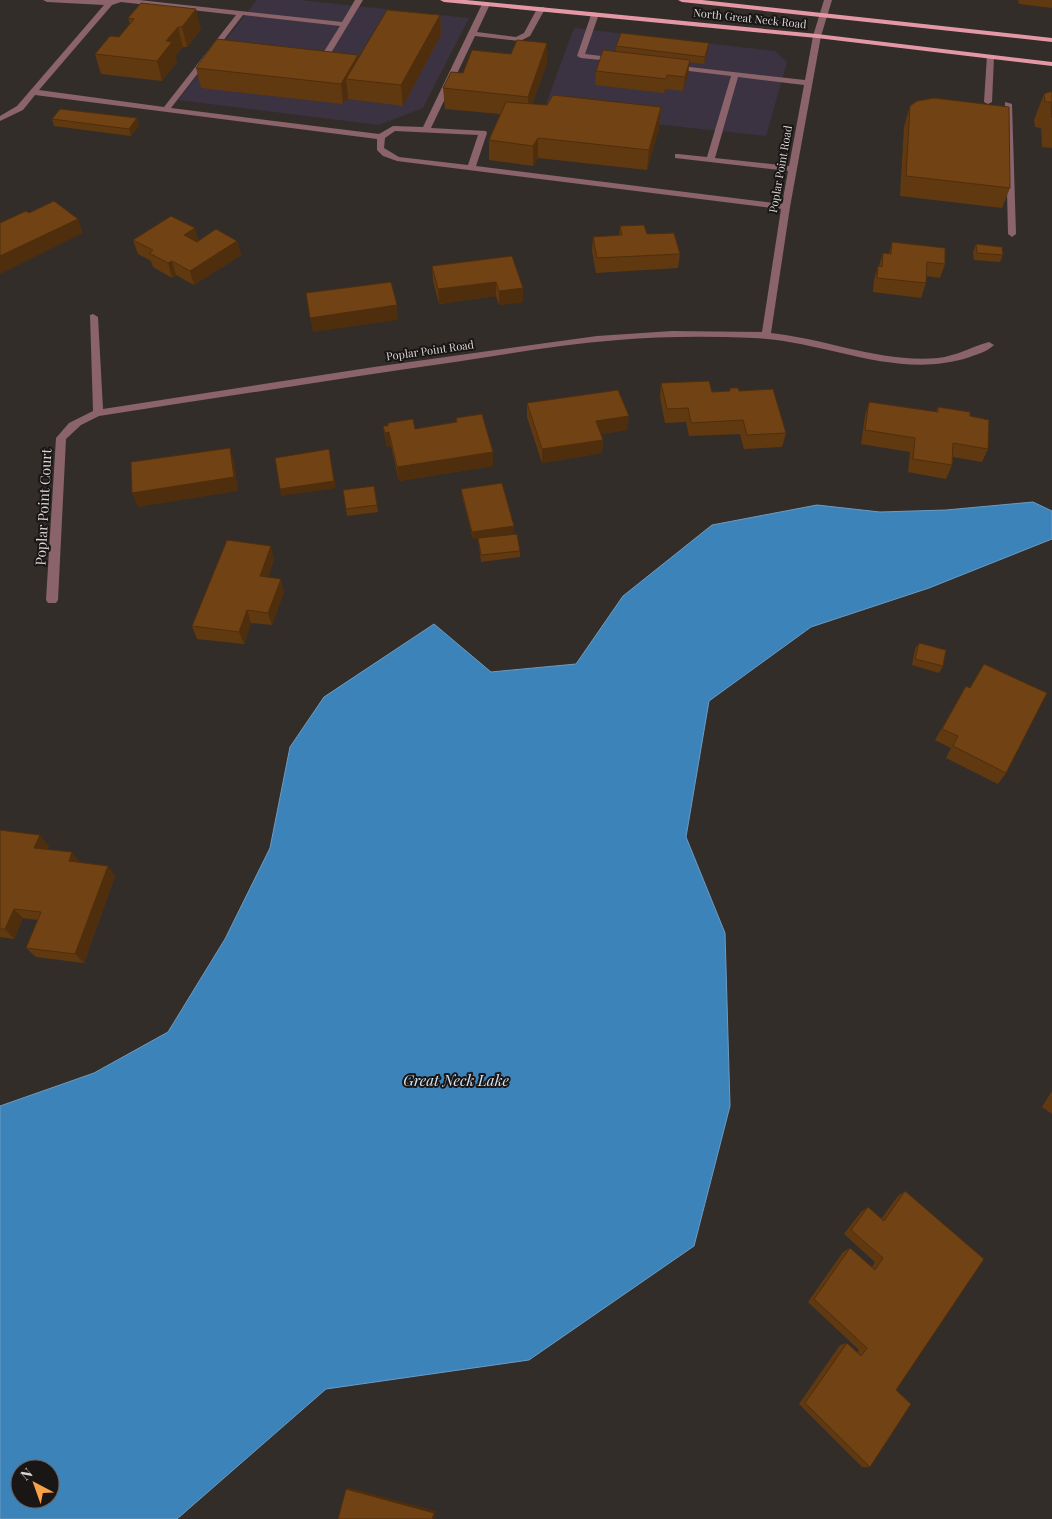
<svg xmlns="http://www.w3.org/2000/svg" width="1052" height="1519" viewBox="0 0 1052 1519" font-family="'Playfair Display',serif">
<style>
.commercial{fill:#3b3242}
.water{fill:#3c83ba;stroke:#6b9cc2;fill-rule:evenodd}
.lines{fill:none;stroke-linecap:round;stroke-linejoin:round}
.minor{fill:#8a646a;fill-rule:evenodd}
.major{fill:#e498a6;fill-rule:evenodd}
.wall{fill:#613910}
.shaded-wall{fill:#4f2e0d}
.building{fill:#714213;stroke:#4f2e0d}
.labels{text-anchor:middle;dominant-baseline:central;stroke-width:4;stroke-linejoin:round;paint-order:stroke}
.far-street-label{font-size:11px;fill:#dad6d5;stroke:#191615}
.street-label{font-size:14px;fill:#dad6d5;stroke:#191615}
.water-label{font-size:15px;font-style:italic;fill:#d4e5f5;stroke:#191615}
</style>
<rect width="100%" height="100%" fill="#332d2a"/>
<!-- commercial -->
<g class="commercial">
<path d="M257,0H300L469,18L423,108L379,125L178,100Z"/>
<path d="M574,28L775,51L787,62L766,136L543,112Z"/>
</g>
<!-- water -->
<path class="water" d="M1033,502L1052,511V539L929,588L811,627L709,701L686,837L725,933L730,1106L694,1246L529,1360L326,1389L177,1519H0V1106L94,1073L168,1032L225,939L270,848L290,747L324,697L434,624L491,672L576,664L623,596L712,525L817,505L880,512L946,510ZM20,1469H50V1499H20Z"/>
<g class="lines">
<!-- minor -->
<g class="minor">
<path d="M43,0H139L342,22L355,0H363L331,53L327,55L323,53L340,26L243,15L171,108L379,134L393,126L423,127L483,2L490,4L477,32L516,37L524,33L538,7H544L545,9L530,36L520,41L475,36L431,128L486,131L487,133L476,166L782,204L788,171L675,158V154H678L707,157L731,76L672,69L668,67L672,65L805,80L813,36L824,0H832L821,36L790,207L771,333C827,339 881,363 938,358C956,356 971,347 989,342L994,345C988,351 978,354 970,357C897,381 827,341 754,338C709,336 663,336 618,340C563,344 509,354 455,362C336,379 218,398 99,416L81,425L66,439L58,600L56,603H48L46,600L56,438L69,423L93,411L90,315L93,314L98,317L103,409L374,367L597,336L672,331L762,332L781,209L397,161L383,156L377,150V139L35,95L23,110L0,121V116L17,106L104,5L47,2ZM121,2L236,15L164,107L39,90L112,5ZM738,77L804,85L789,166L715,158ZM395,131L478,135L468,165L399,157L384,148L385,138Z"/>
<path d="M592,12L599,14L585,54L618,58L622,60L621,62L581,58L577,56Z"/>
<path d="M987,55L994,57L992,102L988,104L984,102Z"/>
<path d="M1005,102L1012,104L1016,234L1012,237L1008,234Z"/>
</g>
<!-- major -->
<g class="major">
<path d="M440,0H466L817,34L1052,62V66L817,38L444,2Z"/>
<path d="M678,0H702L1052,38V42L682,2Z"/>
</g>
</g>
<!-- wall -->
<g class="wall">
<path d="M1018,0H1052V8L1019,4Z"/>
<path d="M440,15L441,35L403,106L348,99V96L343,104L201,88L196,68L358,58Z"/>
<path d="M128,18L201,29L187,47H183L175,56L177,62L162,81L101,74L95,54L119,37L130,24Z"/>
<path d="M616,46L708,50L704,64L689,62L688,74L683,91L665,89L664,93L595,85L596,71L616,52Z"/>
<path d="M547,63L532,104L547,105L661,107L659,128L647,170L538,158L533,166L489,160V140L500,114L445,109L443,88L463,73Z"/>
<path d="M1052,92V148L1042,147L1041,128L1035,127L1034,120L1044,94Z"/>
<path d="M910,106L1010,188L1002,208L900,196L904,127Z"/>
<path d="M52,119L139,125L131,136L54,126Z"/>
<path d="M620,226L680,254L678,268L596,273L592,251L593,237L619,236Z"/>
<path d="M133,240L237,241L241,255L194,285L176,275L172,278L153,267L151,261L138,254Z"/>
<path d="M892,242L945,264L940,278L926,276V283L921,298L873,292L874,280L878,266H879L883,253L889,254Z"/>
<path d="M976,244L1003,255L1000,262L974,260L973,252Z"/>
<path d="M512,256L523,302L499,305L496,296L439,304L433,281L432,266Z"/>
<path d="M661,383L712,392L729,391L730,388L739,391L786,433L782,447L744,449L740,434L689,436L686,422L665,423L660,397Z"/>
<path d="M869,402L936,412L938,407L970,416L988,449L982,462L953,457L952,465L946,479L908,472L910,452L861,444L865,416Z"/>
<path d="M527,403L627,430L601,434L603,440L602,453L542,463L527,417Z"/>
<path d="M456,418L493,452V466L399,481L391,446L387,447L383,426L415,429L456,422Z"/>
<path d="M374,486L378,512L347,516L346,509Z"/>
<path d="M461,489L514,526V533L473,539L462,496Z"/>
<path d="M478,538L520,551V557L481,562Z"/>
<path d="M274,559L268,577L284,592L272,625L251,623L244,644L197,639L192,626Z"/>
<path d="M919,643L943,666L939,673L912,665L915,649Z"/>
<path d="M966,686L1006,773L998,784L946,758L951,748L935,740Z"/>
<path d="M0,830L49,846L47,849L115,876L84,963L36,957L26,948L38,920L23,918L14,939L0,937Z"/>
<path d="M1052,1091V1114L1042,1107Z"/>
<path d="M905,1191L896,1390L870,1467H862L799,1404L840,1345L847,1343L857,1353L859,1350L808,1302L843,1252L850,1248L872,1267L875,1262L844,1234L861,1212L868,1207L881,1219L898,1196Z"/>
</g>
<!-- shaded-wall -->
<g class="shaded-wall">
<path d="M196,9L201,29L187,47L182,27Z"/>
<path d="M440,15L441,35L403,106L401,85Z"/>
<path d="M178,27L183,47L175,56L177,62L162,81L157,61L166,41Z"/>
<path d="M547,43V63L528,117V97Z"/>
<path d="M709,43L708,50L704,64L705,57Z"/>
<path d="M358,55L360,75L346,79L348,96L343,104L341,84Z"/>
<path d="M690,60L688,74L683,91L685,77Z"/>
<path d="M661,107L659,128L647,170L649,150Z"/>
<path d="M137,118L139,125L131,136L129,129Z"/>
<path d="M538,138V158L533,166V146Z"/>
<path d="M78,219L83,233L0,274V256Z"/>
<path d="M195,228L199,242L188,249L184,235Z"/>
<path d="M237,241L241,255L194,285L190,271Z"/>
<path d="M172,261L176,275L172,278L168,263Z"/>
<path d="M496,282V296L439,304L438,289Z"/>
<path d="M523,288V302L499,305V291Z"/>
<path d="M397,305L398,320L313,332L310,318Z"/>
<path d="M629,416L627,430L595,435L596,421Z"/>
<path d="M389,432L391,446L387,447L385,433Z"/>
<path d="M603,440L602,453L542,463V449Z"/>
<path d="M230,448L234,461L238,491L138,507L132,493Z"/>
<path d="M329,449L336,488L281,496L280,489Z"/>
<path d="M493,452V466L399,481L397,467Z"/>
<path d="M514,526V533L473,539L472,532Z"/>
<path d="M271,546L274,559L264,589L260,576Z"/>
<path d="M281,579L284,592L272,625L268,613Z"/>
<path d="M247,610L251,623L244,644L239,632Z"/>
<path d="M40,835L49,846L43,859L34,848Z"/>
<path d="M72,852L80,862L77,872L69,861Z"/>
<path d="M108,866L115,876L84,963L75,954Z"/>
<path d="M14,909L23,918L14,939L5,929Z"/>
<path d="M350,1488L436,1511L434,1519L346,1489Z"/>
</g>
<!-- building -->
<g class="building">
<path d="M141,3L196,9L182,27H178L166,41L172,42L157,61L95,54L110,36L119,37L134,19L128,18Z"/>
<path d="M387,10L440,15L401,85L346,79Z"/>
<path d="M621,33L709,43L705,57L616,46Z"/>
<path d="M217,39L358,55L341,84L196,68Z"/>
<path d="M517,40L547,43L528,97L443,88L451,72L463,73L472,50L511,54Z"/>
<path d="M603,50L690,60L685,77L667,75L666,79L596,71Z"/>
<path d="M1049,92H1052V118L1051,102H1045L1044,94Z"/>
<path d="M553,95L661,107L649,150L538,138L533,146L489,140L506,102L547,105Z"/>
<path d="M934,98L1009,107L1010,188L906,176L910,106L917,101Z"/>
<path d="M60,109L137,118L129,129L52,119Z"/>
<path d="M54,201L78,219L0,256V223L26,211L29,213Z"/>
<path d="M171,216L195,228L184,235L197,242L216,229L237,241L190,271L172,261L168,263L149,253L153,250L133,240Z"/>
<path d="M644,225L647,234L674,233L680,254L597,258L593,237L622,235L620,226Z"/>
<path d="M892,242L945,248V264L927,262L926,283L877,278L878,266L882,267L883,253L891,254Z"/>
<path d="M976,244L1002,247L1003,255L977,253Z"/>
<path d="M512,256L523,288L499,291L496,282L438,289L432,266Z"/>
<path d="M391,282L397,305L310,318L306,293Z"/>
<path d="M709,381L712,392L730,391V388H738L739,391L773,389L786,433L747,435L743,420L691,423L688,408L667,409L661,383Z"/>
<path d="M618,390L629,416L596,421L603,440L542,449L527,403Z"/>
<path d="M869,402L938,412V407L970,412V416L989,420L988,449L953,443L952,465L913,459L915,438L865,430Z"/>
<path d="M482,414L493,452L397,467L389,432L385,433L383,426H388V423L413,419L415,429L457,422L456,418Z"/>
<path d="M230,448L234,477L132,493L131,462Z"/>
<path d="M329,449L334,481L280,489L275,458Z"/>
<path d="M502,483L514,526L472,532L461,489Z"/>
<path d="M374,486L377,505L346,509L343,490Z"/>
<path d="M517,534L520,551L481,555L478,538Z"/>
<path d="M227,540L271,546L260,576L281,579L268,613L247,610L239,632L192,626Z"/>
<path d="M919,643L946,650L943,666L915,659Z"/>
<path d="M984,664L1047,693L1006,773L953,746L958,736L942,729L966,686L970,688Z"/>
<path d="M0,830L40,835L34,848L72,852L69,861L108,866L75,954L26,948L41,912L14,909L5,929H0Z"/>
<path d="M905,1191L984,1259L896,1390L911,1404L870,1467L805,1403L847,1343L861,1356L867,1348L814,1299L850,1248L875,1270L883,1258L851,1230L868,1207L884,1221Z"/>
<path d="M346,1489L434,1513L432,1519H338Z"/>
</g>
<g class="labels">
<!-- far-street labels -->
<g class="far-street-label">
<text transform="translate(750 18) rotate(6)">North Great Neck Road</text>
<text transform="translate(780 169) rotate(-80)">Poplar Point Road</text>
<text transform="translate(430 350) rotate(-8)">Poplar Point Road</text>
</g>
<!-- street labels -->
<g class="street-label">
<text transform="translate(43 507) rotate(-87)">Poplar Point Court</text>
</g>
<!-- water labels -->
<g class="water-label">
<text x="456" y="1080">Great Neck Lake</text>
</g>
</g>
<!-- north arrow -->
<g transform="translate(35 1484) rotate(319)"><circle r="24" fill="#191615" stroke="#666362"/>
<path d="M0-4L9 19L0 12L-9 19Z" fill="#f7a149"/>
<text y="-8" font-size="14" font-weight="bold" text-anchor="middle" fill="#dad6d5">N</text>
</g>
</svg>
